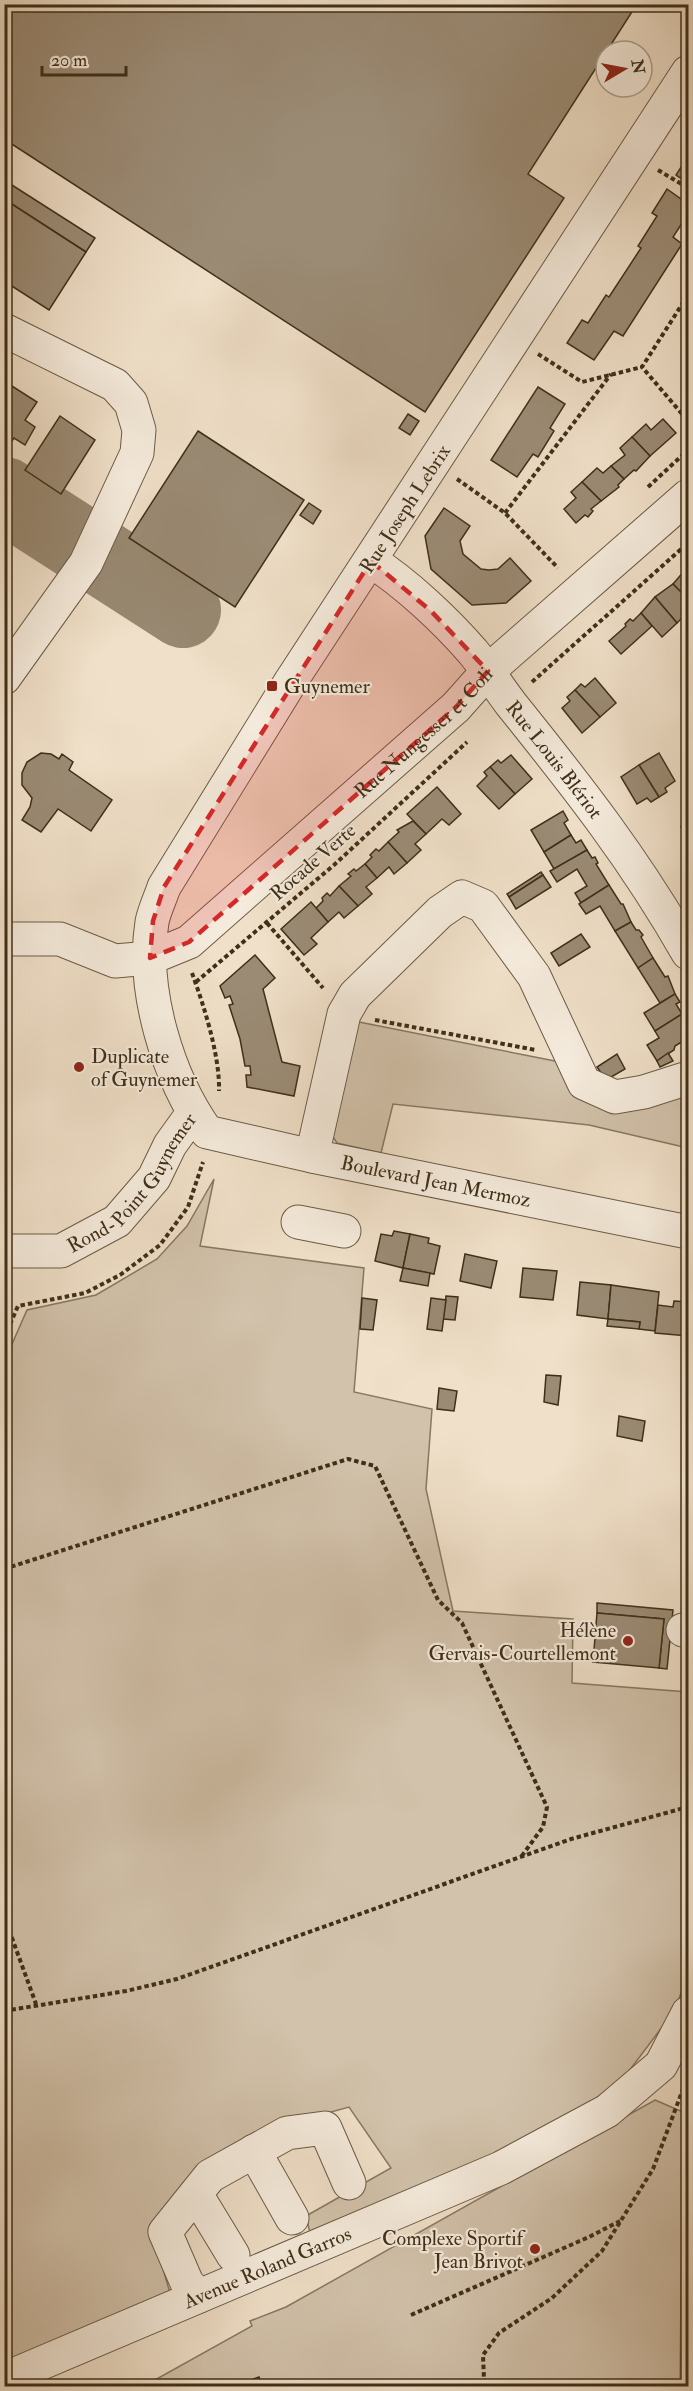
<svg xmlns="http://www.w3.org/2000/svg" width="693" height="2391" viewBox="0 0 693 2391" font-family="'IM FELL Double Pica',serif">
<style>
.green{fill:#d2c2ab;stroke:#887862;stroke-width:1.5}
.lines{fill:none;stroke-linecap:round;stroke-linejoin:round}
.taxiway{stroke:#988871;stroke-width:76}
.building{fill:#9b8b75;stroke:#3f2f19;stroke-width:1.5}
.minor-casing{stroke:#6b5b45;stroke-width:35}
.path{stroke:#3f2f19;stroke-width:4;stroke-dasharray:4.5 3;stroke-linecap:butt}
.minor{stroke:#f5ebdc;stroke-width:33}
.marked{fill:#d62828;fill-opacity:0.2;stroke:#d62828;stroke-width:4.5;stroke-dasharray:12 8;stroke-linejoin:round}
.poi-dot{fill:#8f2418;stroke:#f5ebdc;stroke-width:2}
.labels{text-anchor:middle;dominant-baseline:central;stroke-width:4.5;stroke-linejoin:round;paint-order:stroke}
.street-label{font-size:20px;fill:#3f2f19;stroke:#f5ebdc}
.poi-label{font-size:20px;fill:#3f2f19;stroke:#f5ebdc;text-anchor:start}
</style>
<rect width="100%" height="100%" fill="#f0e0c9"/>
<filter id="stains"><feTurbulence type="fractalNoise" baseFrequency=".00333" numOctaves="4"/><feColorMatrix values="0 0 0 0 .2 0 0 0 0 .09 0 0 0 0 .02 0 0 0 .5 -.17"/></filter>
<radialGradient id="worn" r=".72"><stop offset=".6" stop-color="#630" stop-opacity="0"/><stop offset="1" stop-color="#630" stop-opacity=".3"/></radialGradient>
<!-- green -->
<g class="green">
<path d="M359,1022L565,1063L572,1084L688,1087V1148L589,1125L393,1104L381,1153L337,1143L330,1132Z"/>
<path d="M214,1179L200,1246L364,1268L354,1392L432,1409L426,1489L453,1611L573,1619L572,1683L688,1692V1973L675,2010L626,2075L563,2124L310,2233L306,2216L391,2168L349,2107L276,2127L152,2231L170,2293L5,2363V1360L27,1310L96,1295L157,1259L187,1226Z"/>
<path d="M655,2100L683,2112L680,2386H144L252,2326L250,2321L286,2307Z"/>
</g>
<g class="lines">
<!-- taxiway -->
<path class="taxiway" d="M4,495L183,610"/>
</g>
<!-- building -->
<g class="building">
<path d="M4,4H637L528,174L564,198L425,412L4,139Z"/>
<path d="M688,156V183L676,175Z"/>
<path d="M4,180L95,238L86,252L4,199Z"/>
<path d="M667,189L688,204V214L673,237L682,244L623,336L614,331L594,360L567,343L582,320L588,323L606,295L609,297L641,248L638,246L657,216L652,213Z"/>
<path d="M4,199L86,252L49,310L4,281Z"/>
<path d="M4,381L37,402L25,420L35,427L25,445L14,438L4,452Z"/>
<path d="M538,387L565,404L550,428L554,431L538,457L533,454L517,477L491,460Z"/>
<path d="M408,414L419,421L410,435L399,428Z"/>
<path d="M60,416L95,440L61,494L25,470Z"/>
<path d="M663,419L676,433L650,456L632,437L646,424L651,430Z"/>
<path d="M198,431L304,500L235,607L129,538Z"/>
<path d="M632,437L650,456L636,471L634,470L624,479L611,466L625,455L620,448Z"/>
<path d="M611,466L624,479L618,485L619,487L601,501L582,482L597,468L603,473Z"/>
<path d="M582,482L601,501L591,509L593,511L588,517L585,515L576,523L564,509L576,498L571,492Z"/>
<path d="M309,503L321,511L313,524L300,515Z"/>
<path d="M444,508L470,526L460,541L463,554L481,569L489,570L498,569L510,558L531,581L506,603L472,605L431,569L425,536Z"/>
<path d="M685,570L686,572L688,570V594L685,597L673,584Z"/>
<path d="M673,584L688,599V612L677,623L655,597Z"/>
<path d="M655,597L677,623L662,637L641,613Z"/>
<path d="M641,613L652,626L621,654L609,641L626,626L625,624L630,619L633,621Z"/>
<path d="M595,678L616,703L600,717L575,690L581,684L585,687Z"/>
<path d="M575,690L600,717L582,733L562,708L570,701L567,697Z"/>
<path d="M41,753L51,754L59,759L62,754L73,762L69,770L112,800L91,831L58,809L41,832L22,820L30,807L32,798L22,785V773L27,762Z"/>
<path d="M659,753L675,781L665,788L667,792L659,797L639,765Z"/>
<path d="M511,755L532,779L515,794L490,767L498,760L501,763Z"/>
<path d="M639,765L659,797L651,802L647,798L637,804L621,777Z"/>
<path d="M490,767L515,794L499,809L477,786L487,776L484,772Z"/>
<path d="M437,787L461,814L449,825L442,819L426,834L407,814Z"/>
<path d="M563,811L568,820L564,823L571,835L544,852L531,830Z"/>
<path d="M413,821L426,834L415,844L421,850L407,863L388,842L399,832L397,830Z"/>
<path d="M571,835L576,843L581,840L587,850L554,869L544,852Z"/>
<path d="M388,842L407,863L394,874L389,867L377,878L365,864L372,857L370,855L376,849L379,851Z"/>
<path d="M587,850L592,858L595,857L598,863L596,864L609,885L581,903L575,893L587,886L577,869L557,882L550,871Z"/>
<path d="M365,864L377,878L366,887L372,894L358,906L339,886L351,876L348,874L354,869L356,871Z"/>
<path d="M541,872L543,875L509,897L507,894Z"/>
<path d="M543,875L551,887L516,909L509,897Z"/>
<path d="M609,885L621,904H623L631,922L615,931L600,906L586,914L579,904Z"/>
<path d="M339,886L358,906L344,918L339,912L328,922L316,908L323,901L322,898L327,893L330,896Z"/>
<path d="M311,902L328,922L311,938L317,944L304,955L281,929Z"/>
<path d="M631,922L636,930H639L643,935L641,937L653,958L638,968L615,931Z"/>
<path d="M581,934L590,947L559,966L551,953Z"/>
<path d="M255,955L275,978L263,989L282,1062L300,1066L294,1096L247,1087L246,1075H251L250,1066H245L240,1039L229,1005L233,1004L230,996L225,998L220,986Z"/>
<path d="M653,958L665,977L668,976L675,994L660,1003L638,968Z"/>
<path d="M675,994L680,1002L676,1004L682,1014L655,1031L644,1013Z"/>
<path d="M682,1014L688,1025V1038L675,1046L674,1050L657,1061L647,1045L659,1038L655,1031Z"/>
<path d="M668,1053L673,1061L660,1067L657,1061Z"/>
<path d="M617,1054L625,1069L606,1080L597,1067Z"/>
<path d="M394,1231L410,1234L403,1268L375,1261L381,1234L392,1236Z"/>
<path d="M410,1234L429,1238L428,1243L440,1246L434,1274L403,1268Z"/>
<path d="M465,1254L497,1261L491,1288L460,1281Z"/>
<path d="M403,1268L430,1273L428,1286L400,1281Z"/>
<path d="M523,1268L557,1271L553,1300L520,1297Z"/>
<path d="M580,1282L611,1285L608,1319L577,1315Z"/>
<path d="M611,1285L659,1292L655,1331L639,1329L640,1322L608,1319Z"/>
<path d="M446,1296L458,1297L455,1320L443,1319Z"/>
<path d="M362,1298L377,1300L373,1330L360,1329Z"/>
<path d="M431,1298L446,1300L442,1331L427,1329Z"/>
<path d="M674,1301L688,1302V1336L655,1333L658,1305L673,1307Z"/>
<path d="M608,1319L640,1322L639,1329L607,1326Z"/>
<path d="M546,1375L561,1376L558,1405L544,1402Z"/>
<path d="M439,1388L457,1391L454,1411L437,1409Z"/>
<path d="M619,1416L645,1421L642,1441L617,1436Z"/>
<path d="M597,1603L673,1610L667,1669L659,1668L664,1619L597,1613Z"/>
<path d="M597,1613L664,1619L659,1668L593,1662Z"/>
<path d="M259,2377L262,2386H253L251,2380Z"/>
</g>
<g class="lines">
<!-- minor casing -->
<g class="minor-casing">
<g id="minor">
<path id="s1" d="M688,72L291,681L164,887C160,899 154,911 152,922C141,990 168,1078 207,1132L312,1156L688,1232"/>
<path d="M4,330L115,385L131,403L139,430L137,453L86,563L4,678"/>
<path id="s2" d="M371,561C406,583 446,621 473,652C487,669 498,687 511,704C577,786 636,861 688,953"/>
<path id="s3" d="M4,939H60L115,961L150,958L189,942L456,707L488,671L688,496"/>
<path d="M312,1156L344,1014L355,995L440,912L462,897L483,906L534,976L584,1083L615,1097L644,1092L688,1078"/>
<path d="M298,1222L344,1231"/>
<path id="s4" d="M4,1251H61L117,1221L154,1178L170,1145L193,1113"/>
<path d="M683,1630H688"/>
<path d="M254,2151L292,2218"/>
<path d="M196,2194L233,2255"/>
<path d="M199,2296L187,2283L165,2232L210,2176L287,2133L325,2128L349,2183"/>
<path id="s5" d="M4,2379L501,2168L607,2111L661,2065L688,2013"/>
</g>
</g>
<!-- path -->
<g class="path">
<path d="M658,170L688,188"/>
<path d="M688,295L642,367L688,421"/>
<path d="M538,354L582,382L642,367"/>
<path d="M457,479L505,513L558,568"/>
<path d="M648,487L688,450"/>
<path d="M505,513L611,374"/>
<path d="M532,682L688,543"/>
<path d="M682,828L688,806"/>
<path d="M267,923L323,988"/>
<path d="M192,973C204,1006 220,1056 219,1091"/>
<path d="M196,982L334,865L467,742"/>
<path d="M375,1020L536,1050"/>
<path d="M4,1338L18,1306L85,1293L120,1275L160,1245L188,1207L203,1162"/>
<path d="M4,1569L348,1459L375,1466L438,1600L462,1623L547,1807L543,1827L521,1857"/>
<path d="M4,1916L36,2004"/>
<path d="M4,2011L126,1991L177,1979L571,1839L684,1808L688,1810"/>
<path d="M411,2315L589,2237L620,2221"/>
<path d="M494,2386L484,2380L483,2355L499,2333L552,2298L602,2251L653,2169L683,2089"/>
</g>
<!-- minor -->
<use href="#minor" class="minor"/>
</g>
<!-- marked area -->
<path class="marked" d="M371,561L431,611L488,671L456,707L189,942L150,958L153,921L164,887Z"/>
<!-- markers -->
<g class="poi-dot">
<rect x="266" y="680" width="12" height="12" rx="3"/>
<circle cx="79" cy="1067" r="6"/>
<circle cx="628" cy="1641" r="6"/>
<circle cx="535" cy="2249" r="6"/>
</g>
<g class="labels">
<!-- street labels -->
<g class="street-label">
<text transform="translate(405 509) rotate(-57)">Rue Joseph Lebrix</text>
<text stroke="none"><textPath href="#s3" startOffset="507">Rue Nungesser et Coli</textPath></text>
<text stroke="none"><textPath href="#s2" startOffset="272">Rue Louis Blériot</textPath></text>
<text transform="translate(313 862) rotate(-41)">Rocade Verte</text>
<text stroke="none"><textPath href="#s4" startOffset="158">Rond-Point Guynemer</textPath></text>
<text stroke="none"><textPath href="#s1" startOffset="1462">Boulevard Jean Mermoz</textPath></text>
<text stroke="none"><textPath href="#s5" startOffset="286">Avenue Roland Garros</textPath></text>
</g>
<!-- poi labels -->
<g class="poi-label">
<text x="284" y="686">Guynemer</text>
<text x="91" y="1056">Duplicate<tspan x="91" dy="23">of Guynemer</tspan></text>
<text x="616" y="1630" text-anchor="end">Hélène<tspan x="616" dy="23">Gervais-Courtellemont</tspan></text>
<text x="523" y="2238" text-anchor="end">Complexe Sportif<tspan x="523" dy="23">Jean Brivot</tspan></text>
</g>
</g>
<!-- margin -->
<rect width="693" height="2391" fill="none" stroke="#f0e0c9" stroke-width="24"/>
<rect x="6" y="6" width="681" height="2379" fill="none" stroke="#3f2f19" stroke-width="3"/>
<rect x="12" y="12" width="669" height="2367" fill="none" stroke="#3f2f19" stroke-width="1.5"/>
<!-- north arrow -->
<g transform="translate(624 69) rotate(80)"><circle r="28" fill="#f5ebdc" stroke="#aca08e" stroke-width="1.5"/>
<path d="M0-4.5L10 22L0 15L-10 22Z" fill="#8f2418"/>
<text y="-9" font-size="16" font-weight="bold" text-anchor="middle" fill="#3f2f19">N</text>
</g>
<!-- scale -->
<path d="M42 66v9h84v-9" fill="none" stroke="#3f2f19" stroke-width="3"/>
<text x="51" y="66" font-size="18" fill="#3f2f19" stroke="#f5ebdc" stroke-width="4.5" paint-order="stroke">20 m</text>
<rect width="100%" height="100%" filter="url(#stains)"/>
<rect width="100%" height="100%" fill="url(#worn)"/>
</svg>
